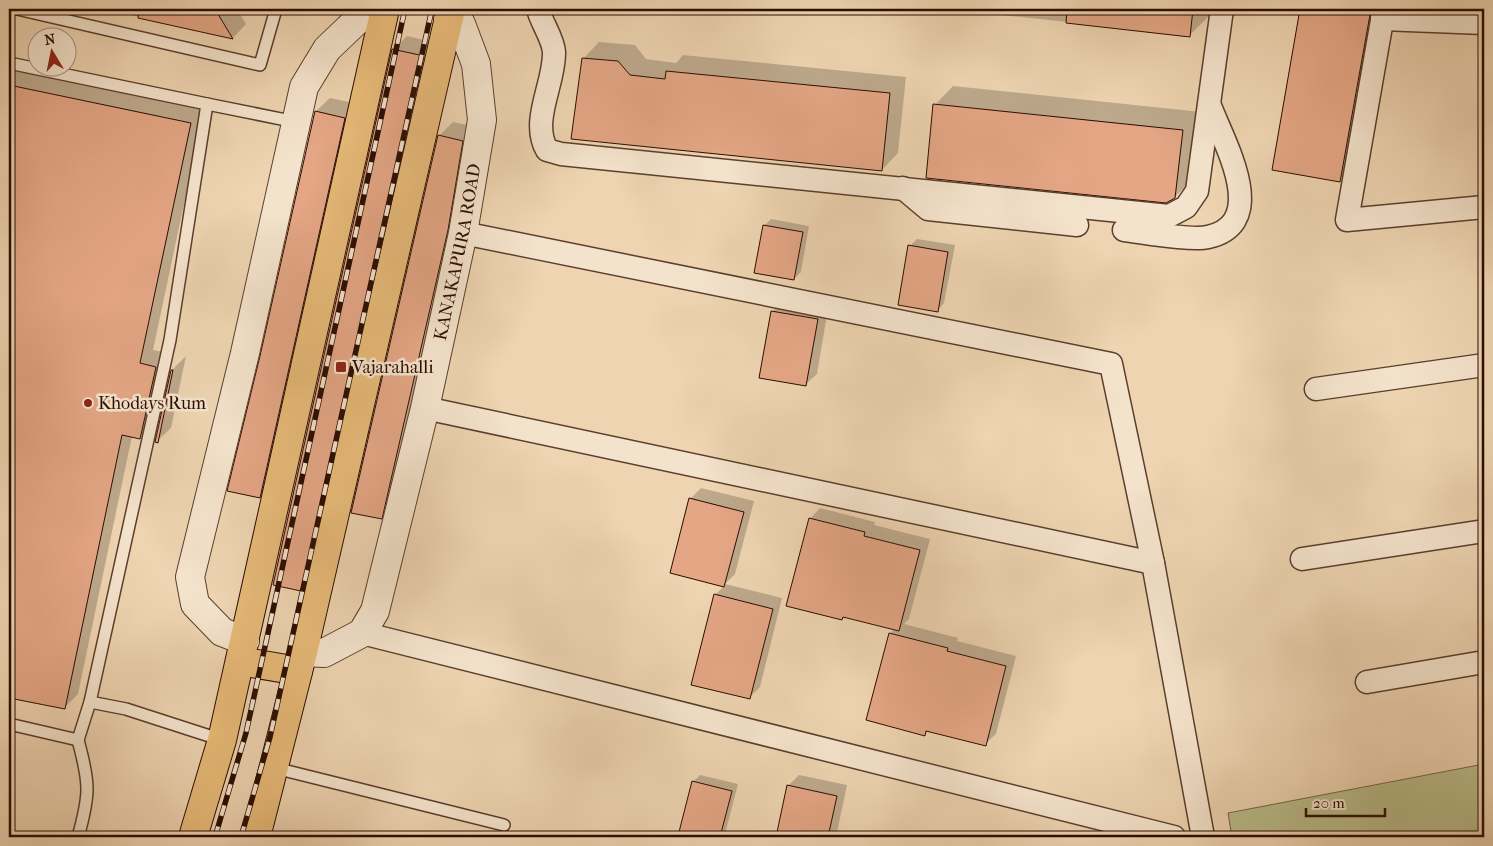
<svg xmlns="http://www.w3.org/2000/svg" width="1493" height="846" viewBox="0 0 1493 846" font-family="'IM FELL French Canon',serif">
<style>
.green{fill:#babc8b;stroke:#726446}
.shadow{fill:#0003}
.building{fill:#e4a685;stroke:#2a0c00}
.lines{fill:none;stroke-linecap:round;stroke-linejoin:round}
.service-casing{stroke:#5b3e2c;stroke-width:14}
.minor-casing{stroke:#5b3e2c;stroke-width:25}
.tertiary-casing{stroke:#5b3e2c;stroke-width:30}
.trunk-casing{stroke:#2a0c00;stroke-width:30}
.service{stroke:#f4e3cc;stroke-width:11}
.minor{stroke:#f4e3cc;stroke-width:22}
.tertiary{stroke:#f4e3cc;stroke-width:28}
.trunk{stroke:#e7ba78;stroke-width:28}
.rail-casing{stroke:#2a0c00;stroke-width:5.5}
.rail{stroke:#f4e3cc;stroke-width:4;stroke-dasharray:11;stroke-linecap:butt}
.poi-dot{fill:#8f2418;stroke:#f4e3cc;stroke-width:2}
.labels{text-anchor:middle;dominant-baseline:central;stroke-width:5;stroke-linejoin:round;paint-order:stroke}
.street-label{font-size:18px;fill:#2a0c00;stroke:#f4e3cc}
.poi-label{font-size:18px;fill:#2a0c00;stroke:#f4e3cc;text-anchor:start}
</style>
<rect width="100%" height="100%" fill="#eed4b1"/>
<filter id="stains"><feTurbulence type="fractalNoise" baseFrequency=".004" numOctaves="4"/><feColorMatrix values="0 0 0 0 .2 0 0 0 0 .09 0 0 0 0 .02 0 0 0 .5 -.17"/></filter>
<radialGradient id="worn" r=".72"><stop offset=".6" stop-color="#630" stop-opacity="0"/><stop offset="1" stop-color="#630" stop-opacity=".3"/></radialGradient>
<!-- green -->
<path class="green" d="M1484,764V837H1232L1228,813Z"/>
<!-- shadow -->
<g class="shadow">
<path d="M104,9H237L246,24L233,38Z"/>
<path d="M964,9H1216L1190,35L964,11Z"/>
<path d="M1301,9H1385L1359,162L1340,180L1274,169Z"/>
<path d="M407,36L437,43L314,576L301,590L393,50Z"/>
<path d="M599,42L635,45L646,59L676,63L683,55L906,77L898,153L882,170L583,59Z"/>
<path d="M9,69L204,110L153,350L169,353L154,424L140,438L132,436L78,694L64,708L9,697Z"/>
<path d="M953,86L1201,112L1194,178L1175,197L935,105Z"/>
<path d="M330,98L358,104L273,483L260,496L261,357L316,111Z"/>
<path d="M453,122L476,127L395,504L381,518L439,136Z"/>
<path d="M771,219L809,226L801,272L794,279L764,226Z"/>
<path d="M917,239L955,245L944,303L937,311L910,246Z"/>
<path d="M783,301L828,309L817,374L806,384L772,312Z"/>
<path d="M186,356L171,428L157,441L172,370Z"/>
<path d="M701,488L754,501L735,574L725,584L782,598L760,687L749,698L715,595L725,585L672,572L690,499Z"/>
<path d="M820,508L875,522L874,525L930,539L909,619L904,624L958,638L957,641L1016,656L996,734L985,744L929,730L925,734L890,634L895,628L845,616L842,619L810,519Z"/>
<path d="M700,775L738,784L725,834L722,837H703L681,832L693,782Z"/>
<path d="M799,775L847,785L836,837H777L788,786Z"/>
</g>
<!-- building -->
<g class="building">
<path d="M139,9H215L233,39L138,18Z"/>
<path d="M1067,9H1193L1190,37L1066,23Z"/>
<path d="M1300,9H1371L1340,182L1272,170Z"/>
<path d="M392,49L424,56L301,591L273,585Z"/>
<path d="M582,58L618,61L630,75L665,79L666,71L890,93L882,171L571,139Z"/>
<path d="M9,85L191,123L140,363L156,367L140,439L122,435L65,709L9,698Z"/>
<path d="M933,104L1183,130L1175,198L1166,203L926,178Z"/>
<path d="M315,111L345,118L260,498L227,491L260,356Z"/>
<path d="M438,135L463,141L448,230L382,519L351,513Z"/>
<path d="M763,225L803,232L794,280L754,273Z"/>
<path d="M908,245L948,252L938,312L898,305Z"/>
<path d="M771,311L818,319L806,386L759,378Z"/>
<path d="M171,370H173L158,443L155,442Z"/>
<path d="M689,498L744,512L724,587L670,573Z"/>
<path d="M809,518L865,532L864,536L920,550L899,631L843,617L842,620L786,606Z"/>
<path d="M714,594L773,609L750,699L691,685Z"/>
<path d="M889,633L948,648L947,651L1006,666L986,746L926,731L925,736L866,720Z"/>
<path d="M692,781L732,791L720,837H698L679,832Z"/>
<path d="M787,785L837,796L828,837H776Z"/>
</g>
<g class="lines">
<!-- service casing -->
<g class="service-casing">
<g id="service">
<path d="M17,9L260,65L276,9"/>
<path d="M9,63L207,104L170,340L90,702"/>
<path d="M207,104L296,122"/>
<path d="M9,724L78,740L90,702L126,709L222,740"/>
<path d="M275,768L504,825"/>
<path d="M78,837C90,794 90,784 78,740"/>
</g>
</g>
<!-- minor casing -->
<g class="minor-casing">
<g id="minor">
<path d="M538,9C541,22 553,38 554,52C555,83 530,121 547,150L561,154L1169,216L1186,207L1197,191L1222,9"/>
<path d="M1384,9L1347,220L1484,207"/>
<path d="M1382,19L1484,23"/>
<path d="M903,188L928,209L1077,225"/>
<path d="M1124,230C1142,232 1192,241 1208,237C1271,223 1224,143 1210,106"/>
<path d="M463,233L1111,364L1153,563L1203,837"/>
<path d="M1316,389L1484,365"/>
<path d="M425,408L1153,563"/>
<path d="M1302,559L1484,531"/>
<path d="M362,633L1174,837"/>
<path d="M1367,682L1484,662"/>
</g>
</g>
<!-- tertiary casing -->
<g class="tertiary-casing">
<g id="tertiary">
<path d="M245,641L222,632L195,604L190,577L245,353L304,87L327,49L369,9"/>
<path id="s1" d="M303,652L324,653L362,633L375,611L425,408L463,233L482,120L476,64L461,24L448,20"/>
</g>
</g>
<!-- trunk casing -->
<g class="trunk-casing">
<g id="trunk">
<path d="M240,661L298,671"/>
<path d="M193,837L222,740L385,9"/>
<path d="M256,837L303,652L451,9"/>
</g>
</g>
<!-- service -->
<use href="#service" class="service"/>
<!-- minor -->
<use href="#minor" class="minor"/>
<!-- tertiary -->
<use href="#tertiary" class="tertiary"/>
<!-- trunk -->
<use href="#trunk" class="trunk"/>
<!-- rail casing -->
<g class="rail-casing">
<g id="rail">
<path d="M215,837L246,733L405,9"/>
<path d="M241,837L270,737L432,9"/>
</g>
</g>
<!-- rail -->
<use href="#rail" class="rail"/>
</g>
<!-- markers -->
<g class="poi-dot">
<rect x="335" y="361" width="12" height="12" rx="2.5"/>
<circle cx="88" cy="403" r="5"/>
</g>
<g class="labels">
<!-- street labels -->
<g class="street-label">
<text stroke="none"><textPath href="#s1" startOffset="458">KANAKAPURA ROAD</textPath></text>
</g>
<!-- poi labels -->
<g class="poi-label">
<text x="352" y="367">Vajarahalli</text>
<text x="98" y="403">Khodays Rum</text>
</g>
</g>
<!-- margin -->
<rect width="1493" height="846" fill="none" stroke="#eed4b1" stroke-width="30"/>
<rect x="10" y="10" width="1473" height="826" fill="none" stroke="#2a0c00" stroke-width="2.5"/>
<rect x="15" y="15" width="1463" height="816" fill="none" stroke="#2a0c00"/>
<!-- north arrow -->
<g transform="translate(52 52) rotate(350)"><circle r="24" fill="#f4e3cc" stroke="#a38d7a"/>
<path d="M0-4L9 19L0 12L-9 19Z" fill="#8f2418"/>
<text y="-8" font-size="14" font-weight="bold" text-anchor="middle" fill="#2a0c00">N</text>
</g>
<!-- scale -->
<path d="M1306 808v8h79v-8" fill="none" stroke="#2a0c00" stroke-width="2.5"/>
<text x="1313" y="808" font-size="15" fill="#2a0c00" stroke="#f4e3cc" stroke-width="4" paint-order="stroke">20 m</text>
<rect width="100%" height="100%" filter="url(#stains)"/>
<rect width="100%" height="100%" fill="url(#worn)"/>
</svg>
